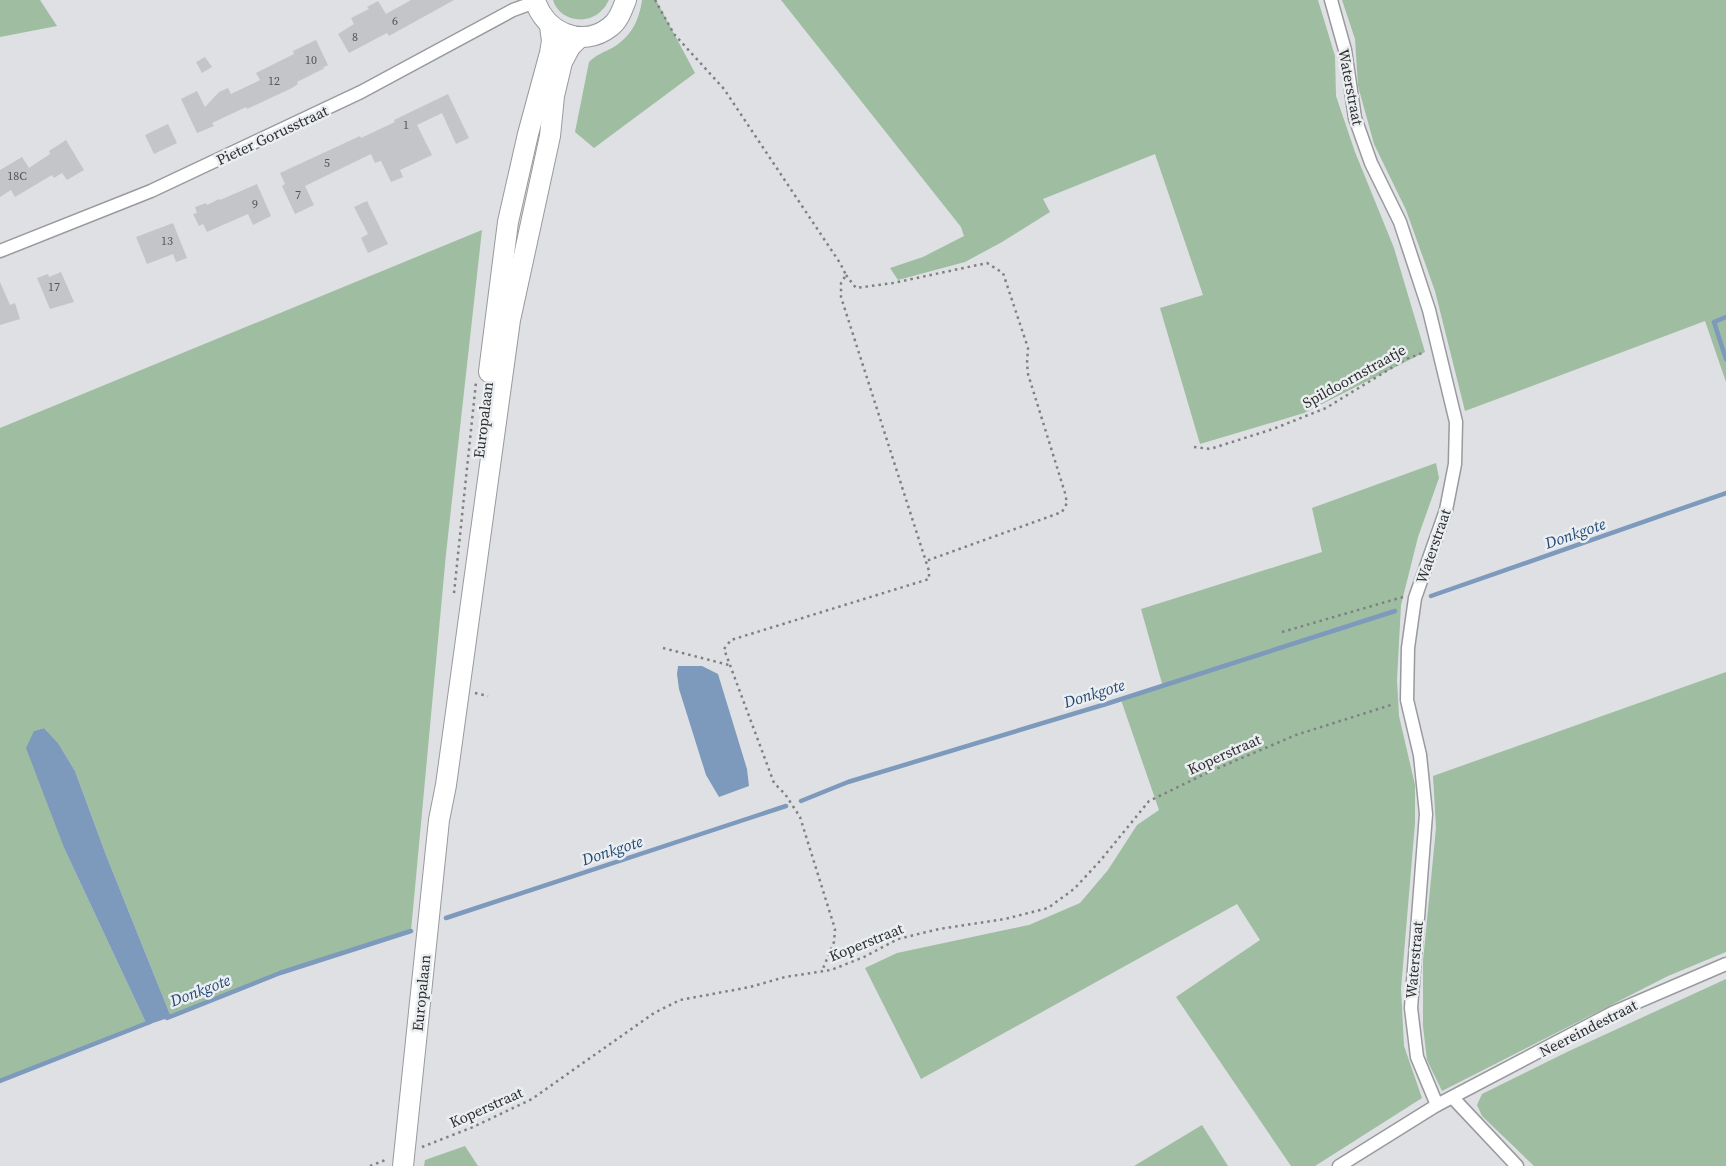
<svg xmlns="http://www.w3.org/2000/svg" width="1726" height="1166" viewBox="0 0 1726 1166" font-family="'Source Serif 4',serif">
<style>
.green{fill:#9fbda1}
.water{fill:#7d99bc}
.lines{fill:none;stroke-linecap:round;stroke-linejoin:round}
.stream{stroke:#7d99bc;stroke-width:4.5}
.building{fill:#c3c5c8}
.street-casing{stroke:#989a9d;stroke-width:15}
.primary-casing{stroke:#989a9d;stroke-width:22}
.path{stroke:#7f8082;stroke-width:2.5;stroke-dasharray:2.5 4;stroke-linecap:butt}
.street{stroke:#fff;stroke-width:12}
.primary{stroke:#fff;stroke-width:20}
.labels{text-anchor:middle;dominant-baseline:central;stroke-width:5;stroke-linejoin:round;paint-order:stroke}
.number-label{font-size:12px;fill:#535455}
.street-label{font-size:15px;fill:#2e2e2f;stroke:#ebeef0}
.water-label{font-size:16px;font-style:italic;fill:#204675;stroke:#ebeef0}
</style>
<rect width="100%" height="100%" fill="#dee0e3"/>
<!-- green -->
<g class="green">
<path d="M0,0H40L57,26L0,37Z"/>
<path d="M553,0H609C607,3 605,8 602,10C588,26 559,21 553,0Z"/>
<path d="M642,0H656L695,73L594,148L575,132L589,62C596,55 604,52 612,48C631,37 639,21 642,0Z"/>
<path d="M781,0H1318L1335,56L1336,96L1355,152L1394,248L1425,352L1304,413L1200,444L1160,308L1203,295L1155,154L1043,199L1050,212L1002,242L965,262L898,280L890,268L923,257L964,236L961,227Z"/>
<path d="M1342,0H1726V382L1705,321L1465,411L1435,291L1406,210L1374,144L1358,86L1355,39Z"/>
<path d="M482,230L446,554L411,931L280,973L171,1017L106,855L75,771L58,743L44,728L34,731L65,850L147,1025L0,1081V428Z"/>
<path d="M1436,463L1439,478L1418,537L1401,605L1397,680L1399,716L1415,785V823L1401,989L1404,1046L1422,1098L1315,1166H1291L1176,997L1260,940L1237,904L921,1079L865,968L897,953L1029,925L1080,903L1108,870L1137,825L1159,810L1121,700L1163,687L1141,609L1322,552L1312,508Z"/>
<path d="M1726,672V952L1668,976L1442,1091L1427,1060L1423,1026V961L1436,828L1433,776Z"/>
<path d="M1726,979V1166H1534L1482,1116L1477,1105L1482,1094L1567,1052Z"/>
<path d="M1202,1125L1228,1166H1134Z"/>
<path d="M465,1146L478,1166H424L425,1160Z"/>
</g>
<!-- water -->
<g class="water">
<path d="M678,666H702L718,674L747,769L749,786L719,797L706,775L679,689L677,674Z"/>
<path d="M44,728L58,743L75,771L106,855L171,1017L147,1025L65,850L26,748L34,731Z"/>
</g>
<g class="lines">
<!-- stream -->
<g class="stream">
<path d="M1726,317L1714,322L1726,359"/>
<path d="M1431,596L1726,493"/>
<path d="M801,801L848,782L1106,704L1395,611"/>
<path d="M446,918L786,806"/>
<path d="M167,1018L280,973L411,931"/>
<path d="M0,1081L150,1022"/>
</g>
</g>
<!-- building -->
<g class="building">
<path d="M411,0H454L389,36L387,33L349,53L338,34L354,24L351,18L369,9L367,7L378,1L386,14Z"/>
<path d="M316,40L328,65L322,68H325L297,82L298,84L292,88L247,109L246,107L212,123L214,126L197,133L181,99L197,91L205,107L219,92L228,88L231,94L260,80L256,73L294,54L293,51Z"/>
<path d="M205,57L212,67L202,73L196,62Z"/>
<path d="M448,94L469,138L456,144L442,113L417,125L432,155L400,170L403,177L391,182L381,161L375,163L371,154L305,186L314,205L295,214L282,186L285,184L280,173L360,136L361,138L395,122L394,120Z"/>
<path d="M168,124L177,143L154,154L145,135Z"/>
<path d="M66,140L84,170L67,180L62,173L54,178L52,175L15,197L11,190L0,197V170L22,157L29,168L50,154L49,151Z"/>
<path d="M257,184L271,216L253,225L248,214L207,232L203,224L199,226L193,214L197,213L195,207L206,203L207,205L219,199L220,200Z"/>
<path d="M367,201L388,244L368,253L361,238L368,234L354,207Z"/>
<path d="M173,223L187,258L176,262L173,254L147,264L136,237Z"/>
<path d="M61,272L74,302L50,309L37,278L48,274L49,277Z"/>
<path d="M0,282L10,305L15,303L20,319L0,325Z"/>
</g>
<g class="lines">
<!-- street casing -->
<g class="street-casing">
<g id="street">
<path d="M1331,0L1345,50L1355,118L1371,163L1400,222L1429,310L1456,422L1455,464L1446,510L1415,598L1408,648L1407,700L1420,755L1426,814L1411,1008L1417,1057L1437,1105"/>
<path d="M0,251L151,191L361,92L513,10L535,2"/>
<path d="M1453,1098L1517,1166"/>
<path d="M1339,1166L1437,1105L1612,1013L1726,964"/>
</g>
</g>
<!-- primary casing -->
<g class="primary-casing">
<g id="primary">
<path d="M535,0C544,32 582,49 610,27C619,20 622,10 626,0"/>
<path d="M489,372L508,222L528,134L550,53L552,41L550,26"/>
<path d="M403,1166L439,820L446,785L510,320L550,136L554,96L562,62L570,47L580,37"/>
</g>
</g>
<!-- path -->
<g class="path">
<path d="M655,0L674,34L724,89L840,263L846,275L841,283V297L929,571V579L731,640L724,649L774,783L785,794L800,817L835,929L834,942L822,971"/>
<path d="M846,275L856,288L893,283L987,263L1003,273L1028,348L1027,363L1028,374L1065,493L1067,503L1062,512L926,561"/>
<path d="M1194,447L1210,449L1273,429L1326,408L1406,359L1425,352"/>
<path d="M454,593L476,382"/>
<path d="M1282,632L1403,597"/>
<path d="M663,648L729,665"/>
<path d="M475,693L488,696"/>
<path d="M422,1147L473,1127L532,1099L654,1013L680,1000L750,987L785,977L831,970L864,957L898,939L939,929L1005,919L1048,908L1074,889L1100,861L1149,801L1211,771L1296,735L1394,704"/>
<path d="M370,1166L388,1159"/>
</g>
<!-- street -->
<use href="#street" class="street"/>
<!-- primary -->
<use href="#primary" class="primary"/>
</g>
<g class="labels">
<!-- number labels -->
<g class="number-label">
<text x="395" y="21">6</text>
<text x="355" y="37">8</text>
<text x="311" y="60">10</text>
<text x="274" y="81">12</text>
<text x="406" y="125">1</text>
<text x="327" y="163">5</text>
<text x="17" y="176">18C</text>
<text x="298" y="195">7</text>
<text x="255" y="204">9</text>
<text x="167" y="241">13</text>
<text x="54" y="287">17</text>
</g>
<!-- street labels -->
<g class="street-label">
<text transform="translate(1351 87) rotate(79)">Waterstraat</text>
<text transform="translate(272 135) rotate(-25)">Pieter Gorusstraat</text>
<text transform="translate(1354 376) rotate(-29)">Spildoornstraatje</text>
<text transform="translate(483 420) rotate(-83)">Europalaan</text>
<text transform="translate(1433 546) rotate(-71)">Waterstraat</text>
<text transform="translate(1224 754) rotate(-24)">Koperstraat</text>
<text transform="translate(866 942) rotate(-22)">Koperstraat</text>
<text transform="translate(1414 960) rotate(-85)">Waterstraat</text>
<text transform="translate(421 993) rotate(-84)">Europalaan</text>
<text transform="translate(1588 1028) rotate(-27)">Neereindestraat</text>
<text transform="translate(486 1107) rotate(-24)">Koperstraat</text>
</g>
<!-- water labels -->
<g class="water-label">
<text transform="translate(1575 533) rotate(-19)">Donkgote</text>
<text transform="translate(1094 693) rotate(-17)">Donkgote</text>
<text transform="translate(612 850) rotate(-18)">Donkgote</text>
<text transform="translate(200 990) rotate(-21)">Donkgote</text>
</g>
</g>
</svg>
